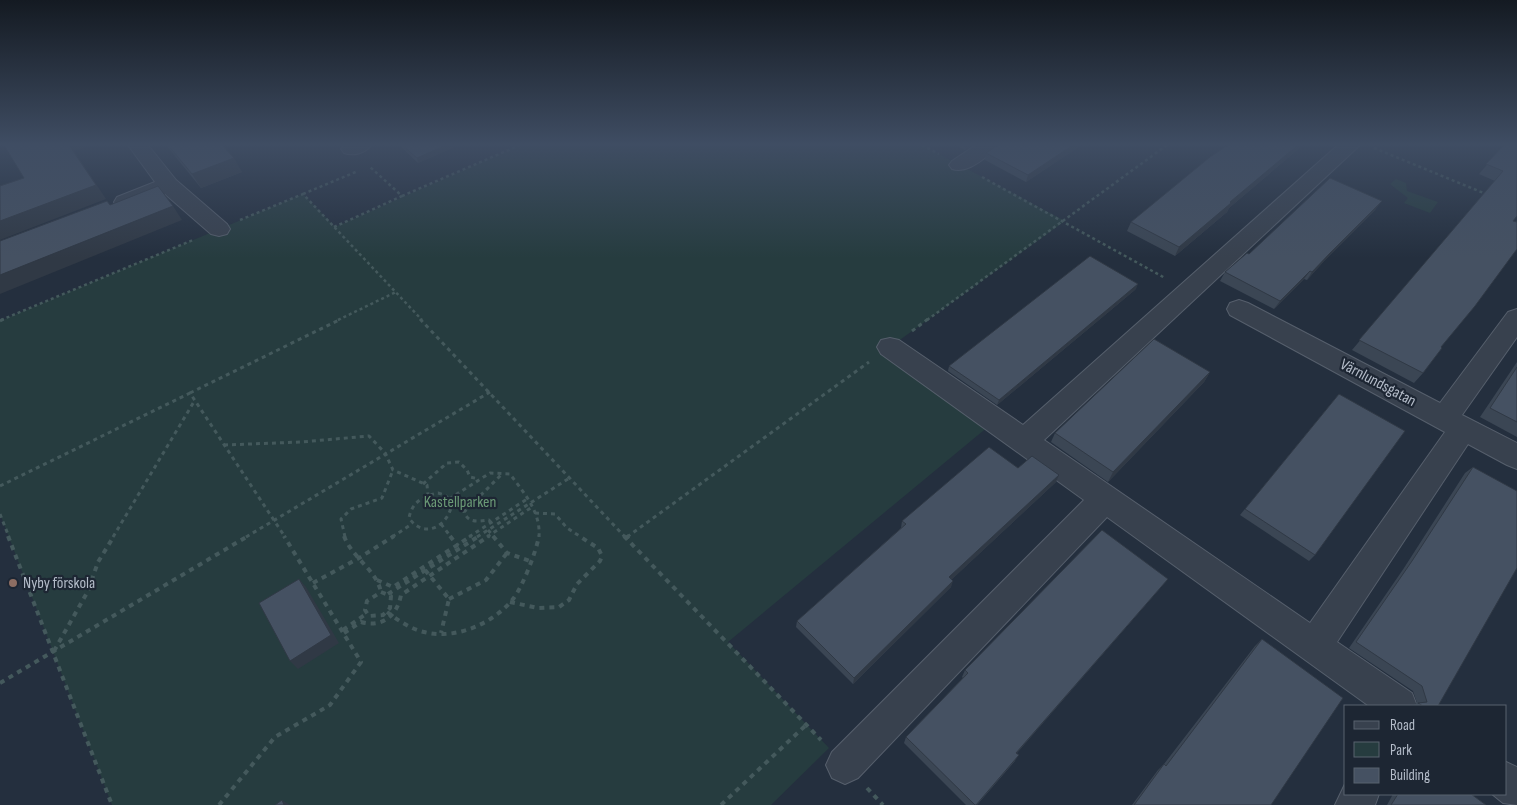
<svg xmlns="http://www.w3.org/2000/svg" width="1517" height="805" viewBox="0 0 1517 805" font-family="'Sofia Sans Condensed',sans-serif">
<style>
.green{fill:#263c3f}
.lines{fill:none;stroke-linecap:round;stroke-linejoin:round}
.minor-casing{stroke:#565f6c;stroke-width:2}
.path-far2{stroke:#44595c;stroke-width:2.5;stroke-dasharray:3 3;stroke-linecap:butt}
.path-far1{stroke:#44595c;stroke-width:3;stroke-dasharray:4 4;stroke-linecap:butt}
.path{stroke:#44595c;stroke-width:4;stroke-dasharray:5 5;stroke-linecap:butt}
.minor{fill:#38414e;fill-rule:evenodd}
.wall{fill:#3b4654}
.shaded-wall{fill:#303945}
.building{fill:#455162;stroke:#303945}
.education-dot{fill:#8d6e63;stroke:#1d2633;stroke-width:2}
.labels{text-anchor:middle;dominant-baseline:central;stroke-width:4.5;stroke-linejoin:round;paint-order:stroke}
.street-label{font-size:16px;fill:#b4bcc9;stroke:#1d2633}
.park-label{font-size:16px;fill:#6b9a76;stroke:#1d2633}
.poi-label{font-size:16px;fill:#b4bcc9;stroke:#1d2633;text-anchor:start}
</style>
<rect width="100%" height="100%" fill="#242f3e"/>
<!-- green -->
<g class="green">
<path d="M520,145H922L1065,221L890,347L995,421L728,642L829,748L771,805H112L0,514V321L303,194L335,227Z"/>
<path d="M1396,179L1406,183L1407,191L1438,202L1430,213L1404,203L1408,198L1390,184Z"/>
</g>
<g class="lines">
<!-- minor casing -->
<g class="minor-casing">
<g id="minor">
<path d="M128,145H148L176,180L227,224L230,229L227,234L219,236L211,234L165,194C150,200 133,211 117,207L114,202L117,197L155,182Z"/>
<path d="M344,145H371C365,154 353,156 344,153L341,149Z"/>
<path d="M976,145H1000L997,149C984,158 968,174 952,169L949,165L952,161Z"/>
<path d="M1338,145H1360L1044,440L1310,623L1445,432L1230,315L1227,309L1230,303L1239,300L1248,303L1440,403L1508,312L1517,309V337L1462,415L1517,443V469L1507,465L1468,444L1337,642L1412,693L1417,706H1369L1107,517L858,778L845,784L832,778L826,765L832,752L1084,500L881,354L877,347L881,340L890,338L899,340L1023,425Z"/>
<path d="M1506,762L1517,767V805L1503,803L1492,794H1506Z"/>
<path d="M1346,782V794H1379L1375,805H1335Z"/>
</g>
</g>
<!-- path-far2 -->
<g class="path-far2">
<path d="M922,145L939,154"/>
<path d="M1374,148L1486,194"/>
<path d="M982,177L1165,278"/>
<path d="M303,194L358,171"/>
<path d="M402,196L520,145"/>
<path d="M240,220L303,194L422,320"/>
<path d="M334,227L402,196L369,166"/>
<path d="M1,320L193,240"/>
<path d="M338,320L396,292"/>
<path d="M927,320L1167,145"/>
</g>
<!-- path-far1 -->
<g class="path-far1">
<path d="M420,319L625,537"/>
<path d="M0,321L4,319"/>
<path d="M912,331L928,319"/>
<path d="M190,393L341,319"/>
<path d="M224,445L301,442L369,436L385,453L393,470L427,485L428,495"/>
<path d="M423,484L447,463L459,462L467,470L470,477L479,479"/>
<path d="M0,486L190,393L285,537"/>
<path d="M438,493L445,495L452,503C449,526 424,540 409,518C412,502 423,496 438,493Z"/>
<path d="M449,499L490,473L510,474C524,493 541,512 539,537"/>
<path d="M535,513L555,514L567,528L581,537"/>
<path d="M0,514L9,537"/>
<path d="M491,523L489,520C478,521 469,524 464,512L503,473"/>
<path d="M441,524L451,537"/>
<path d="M488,530L494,537"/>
<path d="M113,537L195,400"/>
<path d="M246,537L490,392"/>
<path d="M345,537L341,519L351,509L382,498L393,470"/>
<path d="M392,537L412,524"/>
<path d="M469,537L527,499"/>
<path d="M477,537L571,477"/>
<path d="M487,537L532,507"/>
<path d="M627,537L869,362"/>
</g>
<!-- path -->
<g class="path">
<path d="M8,536L112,805"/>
<path d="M344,536C352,558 376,569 381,592"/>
<path d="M450,536L458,546"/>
<path d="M493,536L507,553L530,561"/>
<path d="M624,536L821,740"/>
<path d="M626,538L629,536"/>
<path d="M425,570L449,599L441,633"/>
<path d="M377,580L393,587L471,536"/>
<path d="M313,583L359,558L394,536"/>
<path d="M381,592L391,596L390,608L383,615L369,616L365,610L367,601Z"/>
<path d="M388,594L479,536"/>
<path d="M449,599L486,580L507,553"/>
<path d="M510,602L538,608L559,607L569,600L577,584L600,561L602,556L598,548L579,536"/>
<path d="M387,612C398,620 410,629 424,632C455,640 493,624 513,599C523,586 536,552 539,536"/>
<path d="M343,630L366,614"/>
<path d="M344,633L361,622C382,628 397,616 401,595L489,536"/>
<path d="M54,651L88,591L98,562L114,536"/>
<path d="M0,683L248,536"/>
<path d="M867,788L883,805"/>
<path d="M219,805L275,737L330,705L361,662L284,536"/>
<path d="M721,805L806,725"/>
</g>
<!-- minor -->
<use href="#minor" class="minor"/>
</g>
<!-- wall -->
<g class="wall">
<path d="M166,145H222L242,172L201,188Z"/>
<path d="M399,145H459L418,163Z"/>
<path d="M956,145H973L965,150Z"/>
<path d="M998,145H1081L1080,146L1026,182L985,160L986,153Z"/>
<path d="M1228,145H1303L1229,208L1227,212L1175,256L1127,231L1131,222Z"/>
<path d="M1504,145L1513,221L1441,347L1423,373L1414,383L1352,350L1495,181L1479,174Z"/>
<path d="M1376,209L1325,260L1307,280L1304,279L1274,309L1220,281L1225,272Z"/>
<path d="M1136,289L997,405L948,371L949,366Z"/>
<path d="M1517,362V437L1480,417Z"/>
<path d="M1210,372L1204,382L1108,482L1051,442L1055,433Z"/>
<path d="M1339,394L1315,555L1309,561L1240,515Z"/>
<path d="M1473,467L1438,706H1412L1417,703L1413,691L1349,648L1404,568L1465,473Z"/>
<path d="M1018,468L1056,482L952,579L951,587L853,684L796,627L797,621L901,528L902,521Z"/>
<path d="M1162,586L1017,753L1015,761L977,805H966L904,743L906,737L963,678L962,677L965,670Z"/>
<path d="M1262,639L1271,805H1132L1158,770L1164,764L1255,646Z"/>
<path d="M1393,794H1471L1486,805H1387Z"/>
</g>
<!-- shaded-wall -->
<g class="shaded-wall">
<path d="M69,145H92L74,151L106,199L0,240V221Z"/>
<path d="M446,145H459L418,163L417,158Z"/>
<path d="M966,145H973L965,150Z"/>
<path d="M1073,145H1081L1080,146L1026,182L1028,175Z"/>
<path d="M1298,145H1303L1229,208L1227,212L1175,256L1179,247L1230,202Z"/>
<path d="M234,158L242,172L201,188L192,174Z"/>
<path d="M1382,201L1376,209L1325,260L1307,280L1312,272L1331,252Z"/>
<path d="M173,206L182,220L0,294V275Z"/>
<path d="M1310,271L1304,279L1274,309L1280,301Z"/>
<path d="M1138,284L1136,289L997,405L999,400Z"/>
<path d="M1210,372L1204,382L1108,482L1113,472Z"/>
<path d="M1059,475L1056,482L947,584L949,577Z"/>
<path d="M299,579L306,587L339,643L298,669L290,661Z"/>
<path d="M1168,579L1162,586L1012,758L1016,753Z"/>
<path d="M953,581L951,587L853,684L854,678Z"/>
<path d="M282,800L290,805H284Z"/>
</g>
<!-- building -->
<g class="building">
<path d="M4,145H69L96,185L0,221V186L24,178Z"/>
<path d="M168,145H222L234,158L192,174Z"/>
<path d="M402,145H446L417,158Z"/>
<path d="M998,145H1073L1028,175L986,153Z"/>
<path d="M1228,145H1298L1230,202L1231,203L1179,247L1131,222L1210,157Z"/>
<path d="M1504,145H1517V216L1513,221L1517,222V249L1475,306L1441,347L1442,348L1423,373L1359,340L1503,171L1486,164Z"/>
<path d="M1330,178L1382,201L1331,252L1312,272L1310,271L1280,301L1225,272L1247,253L1249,254Z"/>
<path d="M158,186L173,206L0,275V241L107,201L110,205Z"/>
<path d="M1090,256L1138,284L999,400L949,366Z"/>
<path d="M1154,339L1210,372L1113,472L1055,433Z"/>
<path d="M1517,367V422L1490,408Z"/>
<path d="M1339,394L1405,431L1315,555L1245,509Z"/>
<path d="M989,447L1018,468L1032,456L1059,475L949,577L953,581L854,678L797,621L906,524L902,521Z"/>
<path d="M1473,467L1517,491V568L1438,706H1423L1418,703L1427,702L1422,686L1356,642L1412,561Z"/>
<path d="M1102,530L1168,579L1016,753L1019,755L976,805H975L906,737L968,673L965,670Z"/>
<path d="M299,579L331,635L290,661L259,603Z"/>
<path d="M1262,639L1343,698L1271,805H1134L1164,764L1166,766Z"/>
<path d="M1398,794H1471L1486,805H1391Z"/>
<path d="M282,800L284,805H275Z"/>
</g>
<!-- sky -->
<linearGradient id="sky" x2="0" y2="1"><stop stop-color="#141a22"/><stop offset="0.56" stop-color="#3f4d63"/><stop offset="1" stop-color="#3f4d63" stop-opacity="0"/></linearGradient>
<rect width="1517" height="258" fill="url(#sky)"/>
<!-- markers -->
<circle class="education-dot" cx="13" cy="583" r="5"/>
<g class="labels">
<!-- street labels -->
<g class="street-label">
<text transform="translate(1378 383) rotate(28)">Värnlundsgatan</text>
</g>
<!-- park labels -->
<g class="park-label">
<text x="460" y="502">Kastellparken</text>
</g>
<!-- poi labels -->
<g class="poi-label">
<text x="23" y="583">Nyby förskola</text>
</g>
</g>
<!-- legend -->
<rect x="1344" y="705" width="162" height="90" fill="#1d2633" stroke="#59626f"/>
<rect x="1354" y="721" width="25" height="8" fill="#38414e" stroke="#59626f"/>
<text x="1390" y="730" font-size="15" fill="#b4bcc9">Road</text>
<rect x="1354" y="742" width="25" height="15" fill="#263c3f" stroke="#59626f"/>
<text x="1390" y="755" font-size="15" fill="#b4bcc9">Park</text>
<rect x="1354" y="768" width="25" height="15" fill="#455162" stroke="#59626f"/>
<text x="1390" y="780" font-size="15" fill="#b4bcc9">Building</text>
</svg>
